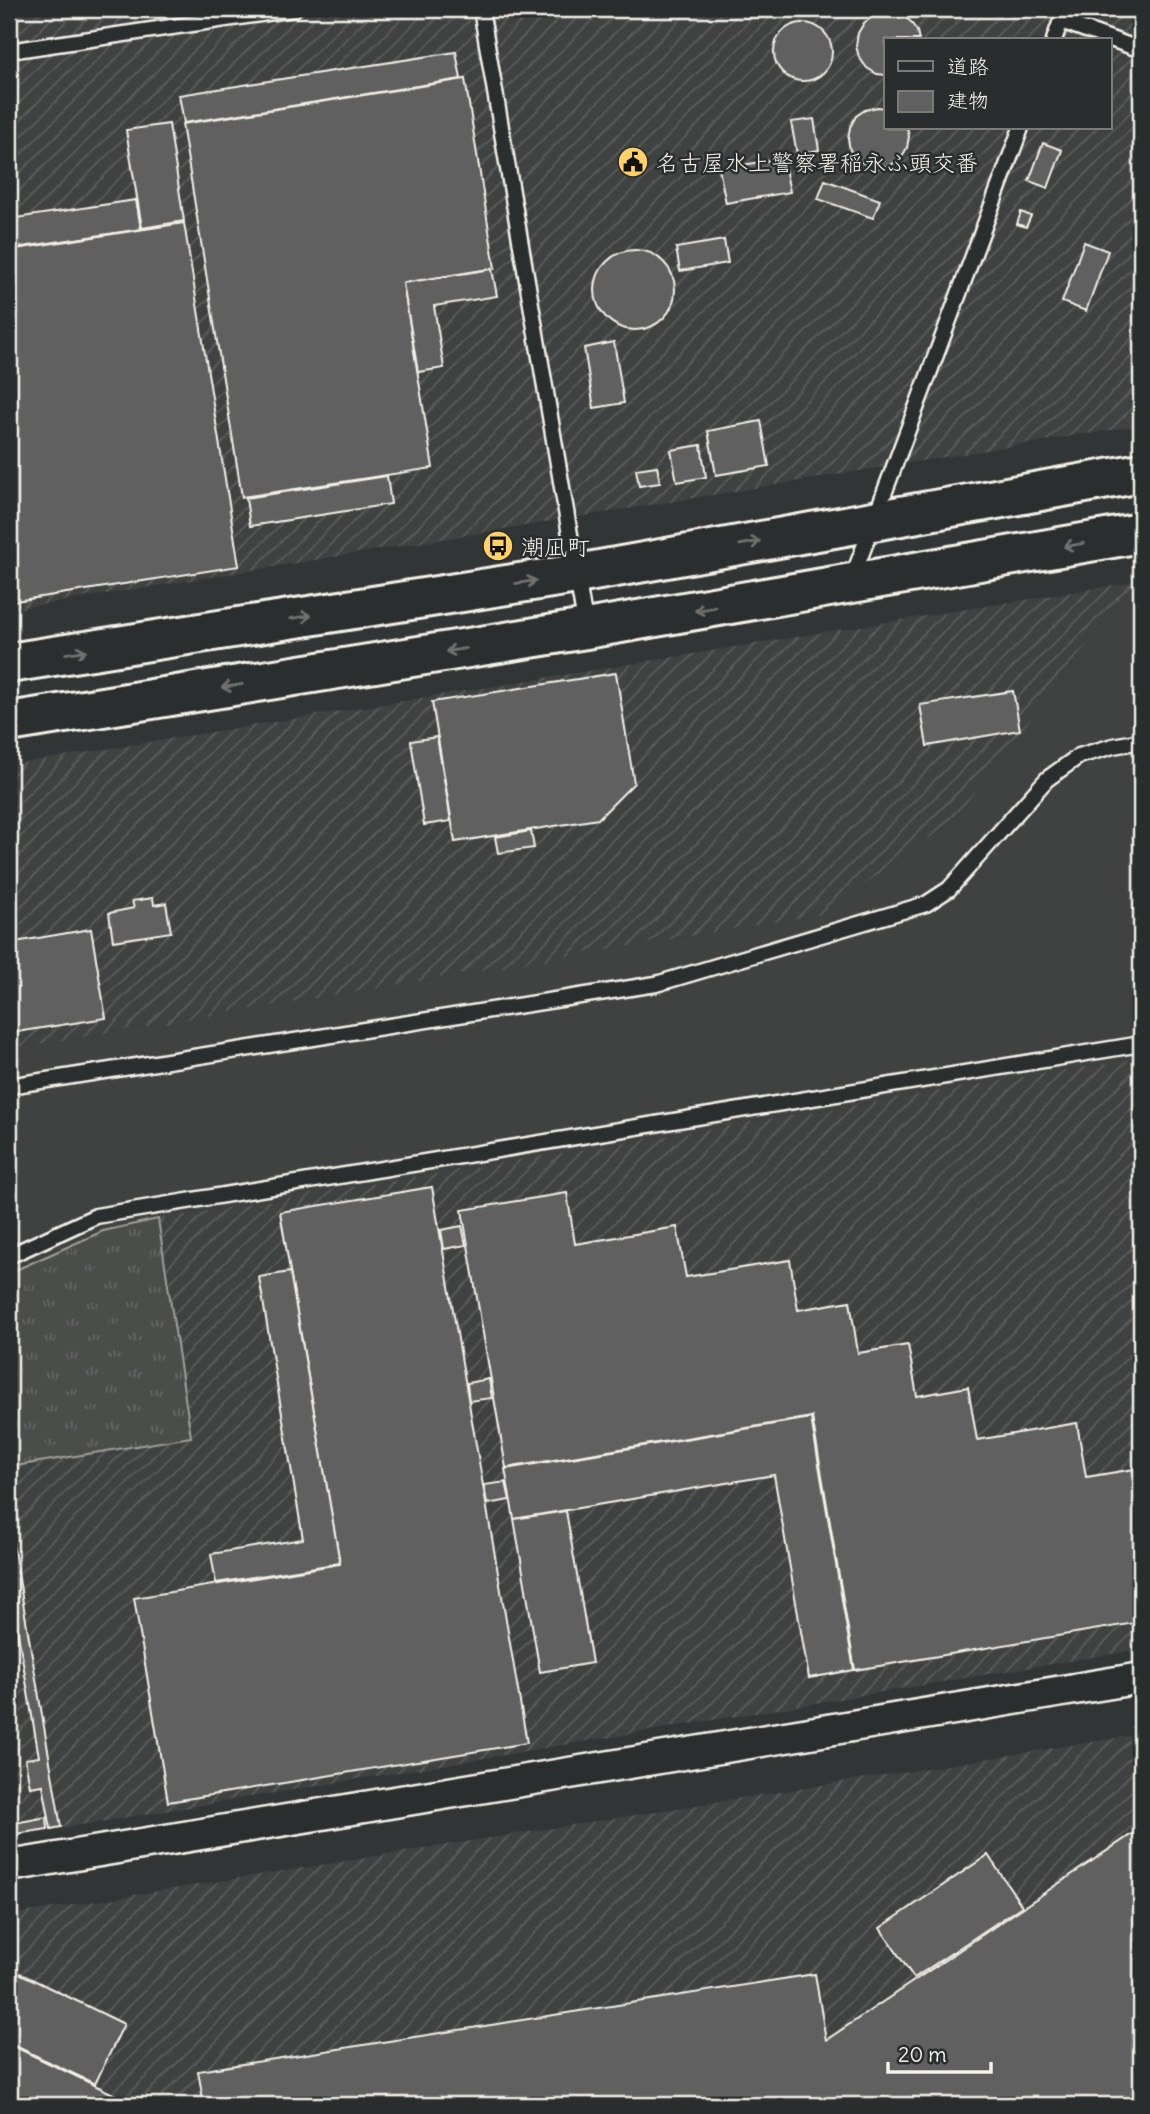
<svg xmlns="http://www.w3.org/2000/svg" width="1150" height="2114" viewBox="0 0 1150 2114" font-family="Delius,'Klee One',sans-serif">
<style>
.built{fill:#404242}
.industrial{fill:url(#industrial-furrows);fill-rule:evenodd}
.grass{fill:url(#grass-tufts);stroke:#a09f9a;stroke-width:2}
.building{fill:#5f605f;stroke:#f4f1e8;stroke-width:2}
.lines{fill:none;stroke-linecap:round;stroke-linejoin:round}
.lane-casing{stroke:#f4f1e8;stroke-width:19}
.street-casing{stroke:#f4f1e8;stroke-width:35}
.secondary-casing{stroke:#f4f1e8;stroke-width:44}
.lane{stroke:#2a2d2e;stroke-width:14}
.street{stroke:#2a2d2e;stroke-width:30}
.secondary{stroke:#2a2d2e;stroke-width:38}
.oneway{stroke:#71726f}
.labels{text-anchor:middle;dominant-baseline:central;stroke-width:5;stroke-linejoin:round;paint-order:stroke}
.poi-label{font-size:23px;fill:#f4f1e8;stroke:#2a2d2e;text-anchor:start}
</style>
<defs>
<pattern id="industrial-furrows" width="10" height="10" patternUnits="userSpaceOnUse" patternTransform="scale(1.75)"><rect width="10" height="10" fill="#404242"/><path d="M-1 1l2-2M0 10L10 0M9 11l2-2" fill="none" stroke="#5c5e5d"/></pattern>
<pattern id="grass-tufts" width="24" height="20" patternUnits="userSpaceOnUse" patternTransform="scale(1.75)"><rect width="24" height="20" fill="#4b4d4c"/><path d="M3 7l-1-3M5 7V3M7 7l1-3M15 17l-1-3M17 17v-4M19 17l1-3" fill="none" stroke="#666766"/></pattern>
</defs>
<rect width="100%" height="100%" fill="#323535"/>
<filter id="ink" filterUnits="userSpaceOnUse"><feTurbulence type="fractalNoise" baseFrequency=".0143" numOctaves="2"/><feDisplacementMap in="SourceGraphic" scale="14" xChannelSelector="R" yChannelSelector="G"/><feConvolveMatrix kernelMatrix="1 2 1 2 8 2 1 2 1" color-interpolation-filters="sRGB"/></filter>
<g filter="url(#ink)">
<!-- built -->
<path class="built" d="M1141,581V1058L158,1219L103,1231L9,1273V1049L823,914L952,822L1134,582Z"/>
<!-- industrial -->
<g class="industrial">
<path d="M9,9H1141V425L9,610ZM886,40H1110V128H886Z"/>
<path d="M1134,582L952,822L823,914L9,1049V765Z"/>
<path d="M1141,1058V1649L9,1837V1467L191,1437L158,1219Z"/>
<path d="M1141,1734V2105H9V1915Z"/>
</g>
<!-- grass -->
<path class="grass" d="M158,1219L191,1437L9,1467V1273L103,1231Z"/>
<!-- building -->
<g class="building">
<path d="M887,12L899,14L910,21L917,31L919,40H886V75L877,74L867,68L859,57L856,46L858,33L864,23L875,15Z"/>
<circle cx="803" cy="52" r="29"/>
<path d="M456,52L461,79L184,123L179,95Z"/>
<path d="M465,79L495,268L403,283L433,468L242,497L182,124Z"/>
<path d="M877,107L886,108V128H907L909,136L907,148L901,158L891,165L880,168L868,166L858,160L850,150L848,139L850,127L856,116L865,110Z"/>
<path d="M814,119L819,150L797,154L791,122Z"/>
<path d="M169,124L184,221L142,228L126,130Z"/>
<path d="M1043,143L1062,150L1048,188L1029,181Z"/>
<path d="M783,158L790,192L726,203L719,169Z"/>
<path d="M825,180L880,200L873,218L818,199Z"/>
<path d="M136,200L141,229L9,249V219Z"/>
<path d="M1021,212L1031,216L1026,227L1017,224Z"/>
<path d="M184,223L239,566L9,602V250Z"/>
<path d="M724,240L728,263L680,271L676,248Z"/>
<path d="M1084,242L1108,251L1086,311L1062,302Z"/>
<circle cx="635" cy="290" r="40"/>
<path d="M492,269L497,296L434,306L444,368L418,372L403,283Z"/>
<path d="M614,342L624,403L594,408L584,348Z"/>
<path d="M761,421L769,466L716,475L708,431Z"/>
<path d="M701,445L706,477L677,482L671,450Z"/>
<path d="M657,466L660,483L639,486L636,469Z"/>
<path d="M387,476L391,504L250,526L246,498Z"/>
<path d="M616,673L634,783L598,819L455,842L432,702Z"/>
<path d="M1013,691L1020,730L927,746L920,705Z"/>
<path d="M437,737L451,821L424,825L411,741Z"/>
<path d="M531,831L534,848L498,853L495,837Z"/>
<path d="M153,898L154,905L166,903L171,932L113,941L109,913L134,908L132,901Z"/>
<path d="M91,929L106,1018L10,1033L9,943Z"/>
<path d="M432,1187L527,1743L168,1802L134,1598L340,1564L280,1212Z"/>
<path d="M567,1193L575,1244L677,1227L686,1277L790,1260L798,1310L850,1301L858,1353L908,1345L917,1396L968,1387L977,1440L1077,1423L1086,1477L1141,1468V1622L855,1670L812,1417L506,1468L462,1210Z"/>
<path d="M462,1226L466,1245L444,1249L441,1230Z"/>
<path d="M290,1272L340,1563L216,1583L211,1554L303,1539L259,1277Z"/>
<path d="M489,1379L492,1398L469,1401L467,1383Z"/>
<path d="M811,1418L854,1670L809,1678L774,1475L514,1519L505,1469Z"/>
<path d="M506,1482L510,1500L487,1504L484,1485Z"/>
<path d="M566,1511L592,1663L540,1672L514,1519Z"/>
<path d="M9,1520L61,1827L51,1829L43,1785L30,1787L25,1759L39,1757L9,1581Z"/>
<path d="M47,1817L48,1829L9,1835V1824Z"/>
<path d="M1141,1828V2105H204L198,2071L815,1974L826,2040Z"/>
<path d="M988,1855L1022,1906L914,1978L880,1928Z"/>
<path d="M9,1968L124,2024L95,2084L9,2043Z"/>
<path d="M9,2044L136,2105H9Z"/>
</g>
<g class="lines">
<!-- lane casing -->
<g class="lane-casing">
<g id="lane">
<path d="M481,9L586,629"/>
<path d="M1061,21L1141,50"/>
<path d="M1054,40L1065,9"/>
<path d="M9,51L294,9"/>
<path d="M852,579L1021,128"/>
<path d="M9,1086L656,984L926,904L949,889L1047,779L1079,756L1113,746L1141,741"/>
<path d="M9,1256L96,1216L1141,1044"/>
</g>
</g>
<!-- street casing -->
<g class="street-casing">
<path id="street" d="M9,1866L1141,1678"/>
</g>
<!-- secondary casing -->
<g class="secondary-casing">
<g id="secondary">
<path d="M9,663L577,574L1141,473"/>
<path d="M9,722L586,629L1141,533"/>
</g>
</g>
<!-- lane -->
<use href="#lane" class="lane"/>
<!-- street -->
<use href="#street" class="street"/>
<!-- secondary -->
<use href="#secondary" class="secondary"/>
</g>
<!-- one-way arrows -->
<defs><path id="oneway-shaft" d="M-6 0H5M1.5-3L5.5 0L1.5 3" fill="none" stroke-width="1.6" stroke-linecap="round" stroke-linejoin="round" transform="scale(1.75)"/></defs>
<g class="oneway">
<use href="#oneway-shaft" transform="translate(750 543) rotate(-10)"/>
<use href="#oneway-shaft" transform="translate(1074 545) rotate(170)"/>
<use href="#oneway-shaft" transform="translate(526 582) rotate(-9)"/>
<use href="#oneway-shaft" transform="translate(705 609) rotate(170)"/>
<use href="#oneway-shaft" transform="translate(301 617) rotate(-9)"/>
<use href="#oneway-shaft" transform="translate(456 650) rotate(171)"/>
<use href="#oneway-shaft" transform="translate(76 652) rotate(-9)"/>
<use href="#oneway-shaft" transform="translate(232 686) rotate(171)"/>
</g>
</g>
<!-- icons -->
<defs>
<g id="civic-disc" transform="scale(1.575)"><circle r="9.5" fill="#ffd166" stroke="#2a2d2e"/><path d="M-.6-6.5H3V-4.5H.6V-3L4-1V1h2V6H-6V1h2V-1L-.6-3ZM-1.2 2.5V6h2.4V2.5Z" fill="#111"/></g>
<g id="bus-disc" transform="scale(1.575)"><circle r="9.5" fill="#ffd166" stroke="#2a2d2e"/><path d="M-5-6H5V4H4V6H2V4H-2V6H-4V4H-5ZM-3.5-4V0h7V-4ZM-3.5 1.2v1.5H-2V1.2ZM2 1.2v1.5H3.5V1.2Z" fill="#111"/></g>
</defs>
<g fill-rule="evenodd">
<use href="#civic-disc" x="633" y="162"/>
<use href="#bus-disc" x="498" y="546"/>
</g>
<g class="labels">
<!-- poi labels -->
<g class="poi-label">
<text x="656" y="162">名古屋水上警察署稲永ふ頭交番</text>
<text x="521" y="546">潮凪町</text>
</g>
</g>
<!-- margin -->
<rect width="1150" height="2114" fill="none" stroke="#2a2d2e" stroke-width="35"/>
<rect x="18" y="18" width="1115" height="2079" fill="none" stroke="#f4f1e8" stroke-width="2.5" filter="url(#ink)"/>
<!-- legend -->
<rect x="884" y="38" width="228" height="91" fill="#2a2d2e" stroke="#7b7b78" stroke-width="2"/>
<rect x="898" y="61" width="35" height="10" fill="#2a2d2e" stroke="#7b7b78" stroke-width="2"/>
<text x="947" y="74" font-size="21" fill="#f4f1e8">道路</text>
<rect x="898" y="91" width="35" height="21" fill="#5f605f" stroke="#7b7b78" stroke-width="2"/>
<text x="947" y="108" font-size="21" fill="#f4f1e8">建物</text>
<!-- scale -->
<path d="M888 2062v10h103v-10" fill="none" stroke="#f4f1e8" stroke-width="3.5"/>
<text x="898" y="2062" font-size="21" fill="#f4f1e8" stroke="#2a2d2e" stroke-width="5" paint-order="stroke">20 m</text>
</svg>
